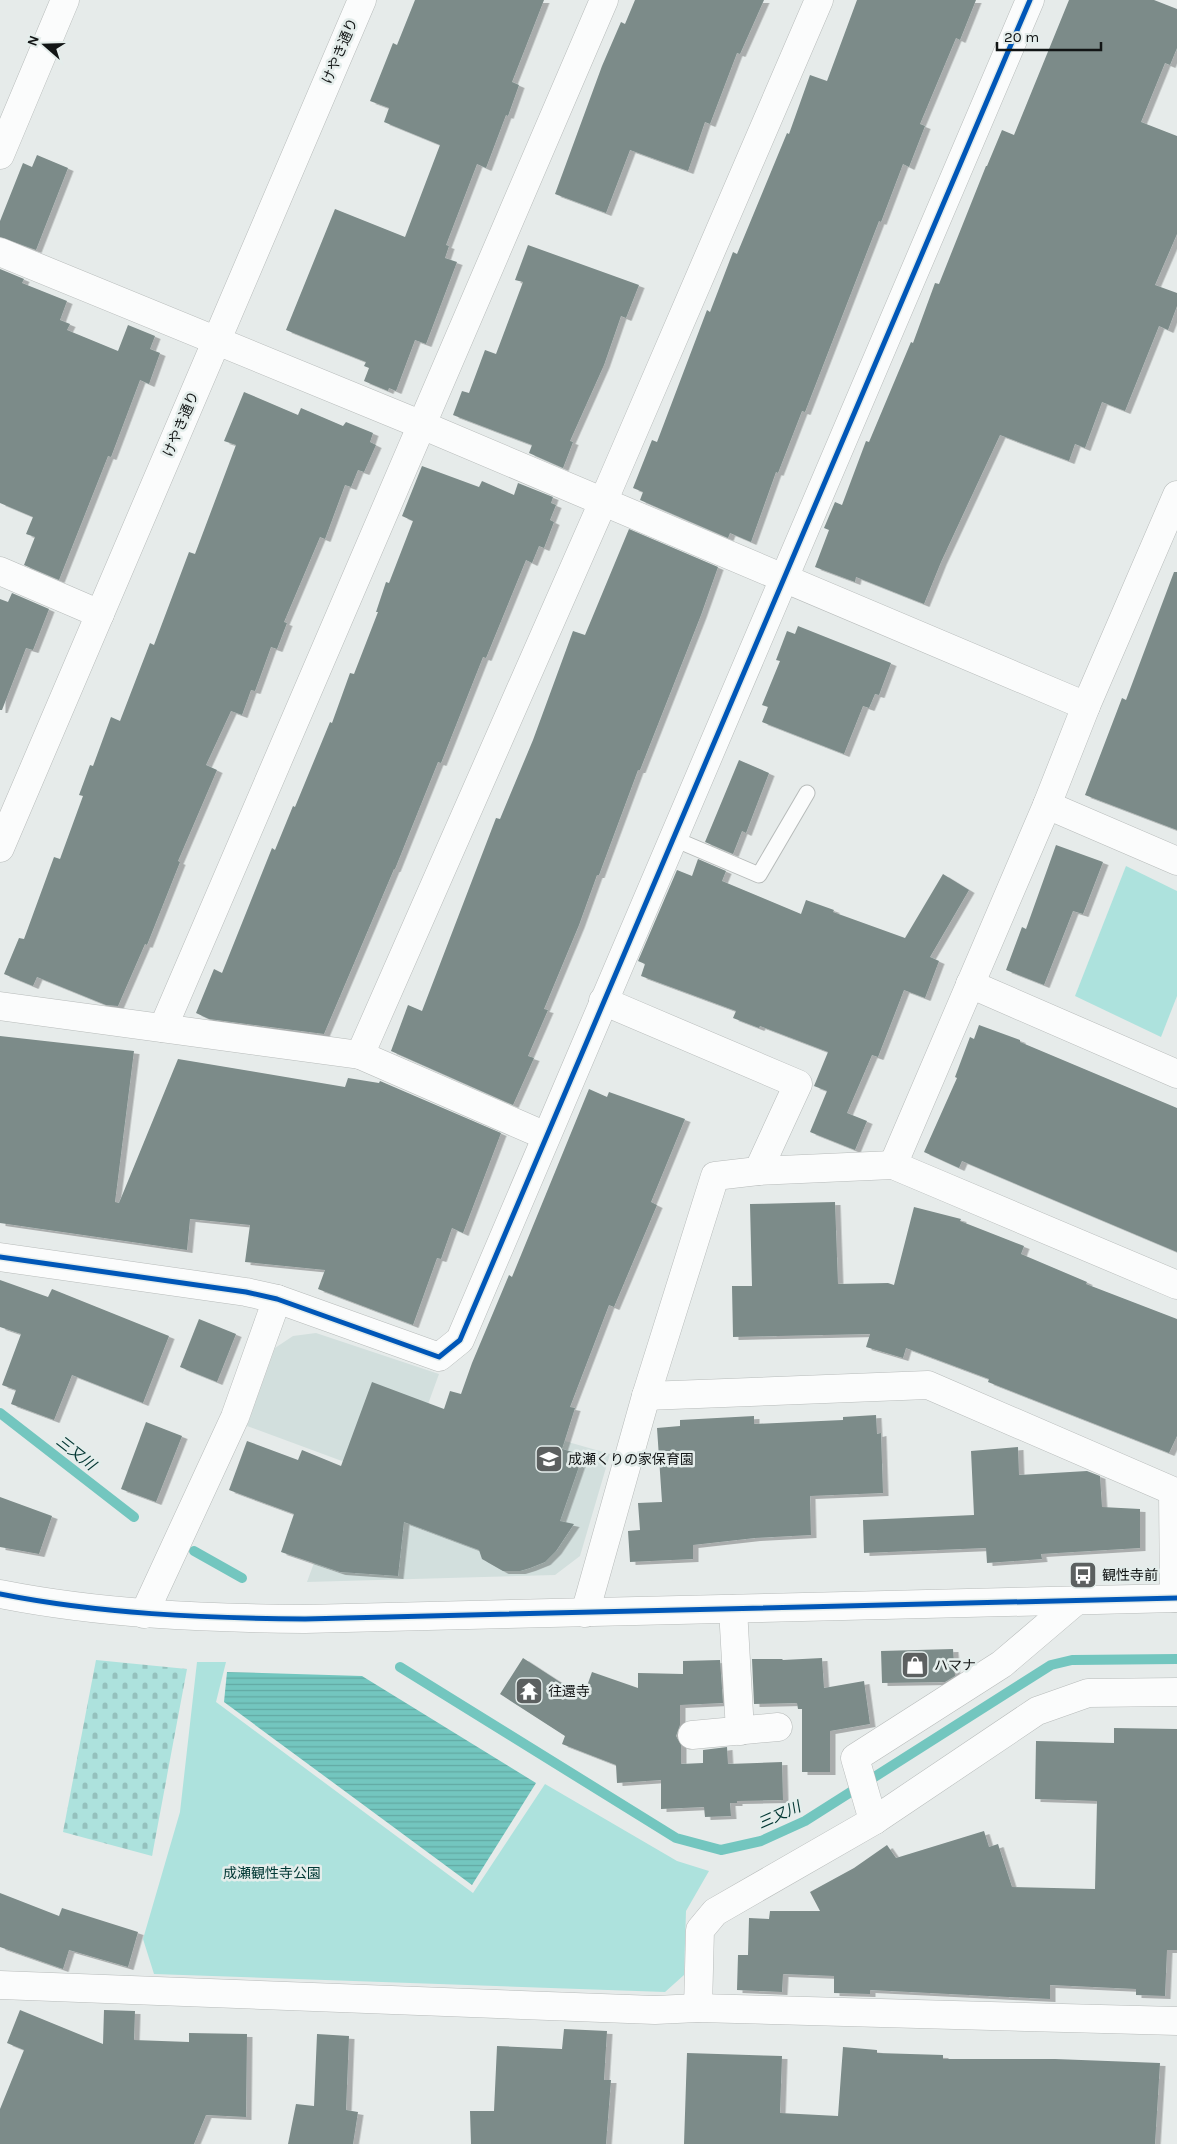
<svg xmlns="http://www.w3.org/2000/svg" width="1177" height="2144" viewBox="0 0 1177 2144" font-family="Karla,'Noto Sans JP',sans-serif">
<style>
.built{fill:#d2dfdd}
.green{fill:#ade2dd}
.cemetery{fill:url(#cemetery-stones)}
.water{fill:url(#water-rules)}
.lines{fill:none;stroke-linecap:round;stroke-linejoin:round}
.stream{stroke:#73c6bf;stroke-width:10}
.building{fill:#7c8b89;filter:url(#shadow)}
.service-casing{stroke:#b7bbba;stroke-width:17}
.minor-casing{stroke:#b7bbba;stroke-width:29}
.tertiary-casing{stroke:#b7bbba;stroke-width:29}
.service{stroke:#fbfcfc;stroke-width:15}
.minor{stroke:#fbfcfc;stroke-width:28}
.tertiary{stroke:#fbfcfc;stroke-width:28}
.cycleway-casing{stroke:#e4edeb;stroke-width:8}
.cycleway{stroke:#0057b8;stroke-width:5}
.labels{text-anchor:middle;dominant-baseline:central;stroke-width:5;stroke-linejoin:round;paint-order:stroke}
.street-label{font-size:14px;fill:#121515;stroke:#e4edeb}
.poi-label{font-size:14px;fill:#121515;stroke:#e4edeb;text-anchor:start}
.park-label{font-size:14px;fill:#003834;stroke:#e4edeb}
.water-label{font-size:15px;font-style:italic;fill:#003531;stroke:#e4edeb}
</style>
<defs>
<pattern id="cemetery-stones" width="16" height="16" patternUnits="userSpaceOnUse" patternTransform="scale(1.25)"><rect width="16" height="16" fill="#ade2dd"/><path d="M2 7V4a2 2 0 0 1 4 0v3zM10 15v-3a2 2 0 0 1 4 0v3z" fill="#94c1bd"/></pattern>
<pattern id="water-rules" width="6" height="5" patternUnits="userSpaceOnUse" patternTransform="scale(1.25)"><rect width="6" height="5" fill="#73c6bf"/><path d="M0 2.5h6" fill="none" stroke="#62a9a3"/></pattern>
<filter id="shadow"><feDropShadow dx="5.5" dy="3" stdDeviation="0" flood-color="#0004"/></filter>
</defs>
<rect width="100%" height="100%" fill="#e6ebea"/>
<!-- built -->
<path class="built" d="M316,1333L439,1374L400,1481L502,1423L610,1454L580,1556L555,1575L307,1582L350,1464L247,1426L275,1348L293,1336Z"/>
<!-- green -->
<g class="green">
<path d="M1126,866L1177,891V996L1161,1037L1075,996Z"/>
<path d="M197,1662H226L216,1702L473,1893L545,1784L677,1861L709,1871L686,1911L684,1975L665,1992L154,1974L143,1939L180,1812Z"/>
</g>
<!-- cemetery -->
<path class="cemetery" d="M96,1660L187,1669L152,1856L63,1832Z"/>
<!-- water -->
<path class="water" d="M227,1672L362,1676L536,1783L472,1885L224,1702Z"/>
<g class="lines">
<!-- stream -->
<g class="stream">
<path d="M0,1413L134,1517"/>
<path d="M194,1551L242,1578"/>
<path d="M400,1667L676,1838L721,1850L761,1841L805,1821L1051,1665L1072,1660L1177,1659"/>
</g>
</g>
<!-- building -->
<g class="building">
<path d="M415,0H544L512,82L519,85L508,116L506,115L486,168L477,164L446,245L449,246L445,258L457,262L426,344L415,340L396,391L389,388L388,391L364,381L369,368L364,366L366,362L286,330L335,209L405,237L440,145L384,122L389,108L370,101L393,43L397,45Z"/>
<path d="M635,0H764L740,54L737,53L710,124L705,122L688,171L630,150L606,213L555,194L602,66L621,22L625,24Z"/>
<path d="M857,0H976L960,40L956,38L920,124L925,126L909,167L903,164L881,222L879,221L805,412L802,411L778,473L776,472L751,542L730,533L728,538L640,500L643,492L633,488L652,440L657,442L707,310L710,312L733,252L737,254L787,133L789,134L810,75L827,81Z"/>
<path d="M1069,0H1154L1177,9V48L1170,65L1165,63L1141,122L1177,136V234L1155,285L1177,293V306L1168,330L1159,326L1125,411L1102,402L1085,448L1075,444L1069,461L1000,435L941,562L924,604L856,577L855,582L815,567L829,530L824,528L835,502L842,505L866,441L869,442L911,342L913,343L935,283L939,284L986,166H987L1002,130L1014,135Z"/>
<path d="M37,155L68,168L36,250L0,237V221L23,163L32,167Z"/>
<path d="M528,245L639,285L626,318L621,316L604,365L570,441L573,442L563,468L529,453L532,445L453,415L462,391L469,393L485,350L496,354L523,282L515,280Z"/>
<path d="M0,269L24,279L22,283L67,301L60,320L70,324L67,330L118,351L128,325L155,336L150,349L160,353L149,384L140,380L111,457L108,456L59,580L24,565L35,537L26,534L33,517L0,503Z"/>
<path d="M244,392L298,415L301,408L343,426L346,422L373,433L370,442L376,445L364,472L358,470L351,487L345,485L325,539L320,537L284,622L287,623L277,649L271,647L255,691L251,690L242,715L231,711L206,765L217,770L178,861L180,862L147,945L145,944L118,1006L106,1005L37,977L33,986L4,974L19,938L24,939L54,857L60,859L83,796L79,795L90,765L93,766L111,717L120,721L150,643L154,645L189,552L195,554L236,445L224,441Z"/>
<path d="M422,466L479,487L482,481L514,495L518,483L553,497L551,503L556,505L550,520L554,522L544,548L539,546L532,563L526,560L486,658L483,657L441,763L438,762L395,869H394L324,1034L209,1019L196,1013L214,969L222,973L272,848L275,850L293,806L295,807L330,722L332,723L350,673L354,674L378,612H376L386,582L389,583L413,521L402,516Z"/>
<path d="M629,529L718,567L701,615L640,770H638L599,875H597L579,925L544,1009L548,1010L528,1056L534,1058L513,1105L391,1051L408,1005L422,1011L496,818L500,819L533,740L573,631L585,635Z"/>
<path d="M1174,572H1177V830L1085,795L1122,698L1126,700Z"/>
<path d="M12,593L49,609L33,650L26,648L2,710H0V599L8,602Z"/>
<path d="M798,626L891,663L879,695L875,694L869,708L863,706L844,754L762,722L768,707L762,705L780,661L776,660L787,631L795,634Z"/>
<path d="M739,760L769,773L746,833L742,831L733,854L705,842Z"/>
<path d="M1056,845L1103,862L1083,914L1073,911L1044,985L1006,970L1022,927L1026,929Z"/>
<path d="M698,859L726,871L722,881L801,914L806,900L834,910L833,912L905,938L943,874L969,890L930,957L939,961L925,998L904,990L878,1057L872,1055L847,1113L867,1121L855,1150L810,1132L827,1091L814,1086L828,1052L760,1026L759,1028L733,1018L736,1011L641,976L645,964L638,961L677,870L692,876Z"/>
<path d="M979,1025L1020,1040V1042L1177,1108V1252L962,1161L959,1168L924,1152L957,1078L955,1077L970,1037L974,1039Z"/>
<path d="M0,1036L134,1051L115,1202L119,1203L178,1059L345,1087L348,1078L379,1083L380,1081L501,1133L463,1233L452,1228L441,1259L437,1258L413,1325L318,1289L325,1270L245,1262L250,1225L190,1219L187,1250L0,1223Z"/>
<path d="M589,1089L607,1097L609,1092L685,1119L651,1202L657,1205L614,1307L609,1305L570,1407L575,1408L562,1449L583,1455L560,1521L574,1524L556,1551L545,1562L530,1568L520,1571H503L482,1559L479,1550L404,1522L398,1576L340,1572L281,1552L294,1514L229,1490L247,1441L298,1460L302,1450L341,1466L372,1382L444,1409L450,1391L461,1394L472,1363L509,1275L512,1277Z"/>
<path d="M835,1202L838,1284L888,1283L894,1285L914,1207L961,1219L960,1221L1024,1246L1021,1254L1087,1282L1086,1284L1177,1319V1436L1169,1453L988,1382L989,1379L906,1348L903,1358L866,1347L870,1334L733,1337L732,1286H752L750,1204Z"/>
<path d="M0,1280L48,1297L52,1289L169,1336L143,1403L72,1375L54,1420L11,1404L16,1390L2,1385L21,1334L0,1327Z"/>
<path d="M199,1319L236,1334L217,1382L180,1367Z"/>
<path d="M876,1415L877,1434L881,1433L883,1493L810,1496L811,1535L755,1538L693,1545V1559L630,1562L628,1531L640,1530L638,1503L662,1502L657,1428L680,1426V1420L754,1416V1424L843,1420V1417Z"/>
<path d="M146,1422L182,1436L156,1502L121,1489Z"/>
<path d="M1018,1447L1019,1475L1087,1471L1100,1476L1102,1507L1140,1509V1548L1041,1554L1042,1559L987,1563L986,1548L864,1553L863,1520L974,1515L971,1451Z"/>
<path d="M0,1497L52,1516L39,1554L0,1547Z"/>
<path d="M953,1649L955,1676L945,1682L882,1683L881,1651Z"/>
<path d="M523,1658L583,1697L592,1672L638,1688V1673L683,1674V1661L720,1660L723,1703L680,1705V1725L676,1736L681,1745V1764L703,1763V1750L727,1747L728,1764L782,1762L783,1800L737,1801V1803H730L731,1816L705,1817L704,1807L661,1809V1780L617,1783L616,1765L562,1744L565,1736L500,1694Z"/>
<path d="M822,1658L824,1688L864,1681L870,1724L830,1731V1772H802V1709H798L797,1703L754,1704L752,1659H782L783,1660Z"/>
<path d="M1114,1728L1177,1729V1950H1167L1165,1996L1136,1995V1989L1050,1985V1999L870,1990V1994L834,1993V1976L783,1974L782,1992L737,1990L738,1955H748L749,1918L769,1919L770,1911H820L810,1892L854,1868L887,1845L896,1858L984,1831L989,1847L998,1844L1012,1887L1095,1889L1097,1801L1035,1799L1036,1741L1114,1743Z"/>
<path d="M0,1893L59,1916L62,1908L138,1932L128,1967L69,1950L63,1969L0,1947Z"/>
<path d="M20,2010L103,2044L104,2010L135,2011L134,2040L189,2042V2033L247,2034L246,2117L206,2115L194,2144H0V2109L24,2050L7,2043Z"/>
<path d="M564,2029L607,2031L604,2080H611L606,2144H471L470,2111H494L497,2046L562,2049Z"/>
<path d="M317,2034L349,2036L346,2110L358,2112L353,2144H288L296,2104L314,2106Z"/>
<path d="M843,2047L877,2050V2053L943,2055V2059H1055L1160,2063L1155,2144H684L687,2053L782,2056L780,2113L838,2116Z"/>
</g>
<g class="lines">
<!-- service casing -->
<g class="service-casing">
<path id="service" d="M672,838L759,875L807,793"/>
</g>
<!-- minor casing -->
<g class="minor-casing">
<g id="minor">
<path d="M0,155L65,0"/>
<path d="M0,252L422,425L1086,706"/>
<path d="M0,571L100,614"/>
<path d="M1047,805L1177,861"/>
<path d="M970,984L1177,1074"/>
<path d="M603,1001L798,1084L758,1171"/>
<path d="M0,1006L360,1055L546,1136"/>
<path d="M163,1028L604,0"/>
<path d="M360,1055L603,502L819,0"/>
<path d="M893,1165L1047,805L1086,706L1177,495"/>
<path d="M0,1257L246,1292L277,1299L439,1357L460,1340L1030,0"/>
<path d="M646,1396L928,1385L1173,1491L1174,1598"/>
<path d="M733,1609L740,1731"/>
<path d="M585,1613L646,1396L715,1176L758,1171L893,1165L1177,1285"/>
<path d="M144,1614L235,1417L277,1299"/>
<path d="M692,1735L778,1727"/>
<path d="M875,1820L870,1810L855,1758L1002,1664L1076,1601"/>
<path d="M0,1985L655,2010L698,2008L1177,2021"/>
<path d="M698,2008L700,1930L715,1912L875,1820L1037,1711L1088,1693L1177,1692"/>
</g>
</g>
<!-- tertiary casing -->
<g class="tertiary-casing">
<g id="tertiary">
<path d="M0,848L362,0"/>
<path d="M0,1594C101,1614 202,1618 305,1619L1177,1598"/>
</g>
</g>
<!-- service -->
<use href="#service" class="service"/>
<!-- minor -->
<use href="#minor" class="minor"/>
<!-- tertiary -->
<use href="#tertiary" class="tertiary"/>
<!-- cycleway casing -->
<g class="cycleway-casing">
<g id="cycleway">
<path d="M0,1257L246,1292L277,1299L439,1357L460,1340L1030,0"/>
<path d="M0,1594C101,1614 202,1618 305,1619L1177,1598"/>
</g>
</g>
<!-- cycleway -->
<use href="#cycleway" class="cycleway"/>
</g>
<!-- icons -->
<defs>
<g id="school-square" transform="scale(1.4375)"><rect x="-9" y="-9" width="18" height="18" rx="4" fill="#5c6060" stroke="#e4edeb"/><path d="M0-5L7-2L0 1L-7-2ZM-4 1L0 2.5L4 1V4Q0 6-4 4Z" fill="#fff"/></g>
<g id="bus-square" transform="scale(1.4375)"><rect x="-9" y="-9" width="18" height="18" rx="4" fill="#5c6060" stroke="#e4edeb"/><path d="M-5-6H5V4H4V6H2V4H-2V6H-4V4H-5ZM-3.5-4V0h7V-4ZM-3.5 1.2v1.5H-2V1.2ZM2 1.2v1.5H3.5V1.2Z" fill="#fff"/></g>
<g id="shop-square" transform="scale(1.4375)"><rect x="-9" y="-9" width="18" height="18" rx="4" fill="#5c6060" stroke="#e4edeb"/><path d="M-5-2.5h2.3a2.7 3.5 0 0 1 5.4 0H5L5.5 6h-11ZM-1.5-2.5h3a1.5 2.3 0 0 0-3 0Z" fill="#fff"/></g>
<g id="temple-square" transform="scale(1.4375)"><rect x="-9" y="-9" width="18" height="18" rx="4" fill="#5c6060" stroke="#e4edeb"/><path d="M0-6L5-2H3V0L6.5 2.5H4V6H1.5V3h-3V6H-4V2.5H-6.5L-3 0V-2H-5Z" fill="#fff"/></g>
</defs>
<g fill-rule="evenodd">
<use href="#school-square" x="549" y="1459"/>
<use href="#bus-square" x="1083" y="1575"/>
<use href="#shop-square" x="915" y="1665"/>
<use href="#temple-square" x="529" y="1691"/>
</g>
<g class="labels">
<!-- street labels -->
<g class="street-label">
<text transform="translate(340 51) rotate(-67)">けやき通り</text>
<text transform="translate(181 424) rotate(-67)">けやき通り</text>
</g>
<!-- poi labels -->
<g class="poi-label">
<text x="568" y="1459">成瀬くりの家保育園</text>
<text x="1102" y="1575">観性寺前</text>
<text x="934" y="1665">ハマナ</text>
<text x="548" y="1691">往還寺</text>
</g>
<!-- park labels -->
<g class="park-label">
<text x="272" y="1873">成瀬観性寺公園</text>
</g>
<!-- water labels -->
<g class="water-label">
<text transform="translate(76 1453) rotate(38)">三又川</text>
<text transform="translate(779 1815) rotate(-24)">三又川</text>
</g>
</g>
<!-- north arrow -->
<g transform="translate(45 45) rotate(290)" stroke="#e4edeb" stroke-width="4" paint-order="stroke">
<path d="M0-4L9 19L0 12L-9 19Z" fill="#121515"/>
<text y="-8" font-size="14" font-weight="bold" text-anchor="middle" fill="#121515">N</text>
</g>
<!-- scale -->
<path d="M997 42v8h104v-8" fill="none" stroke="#121515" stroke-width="2.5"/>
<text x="1004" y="42" font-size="15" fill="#121515" stroke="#e4edeb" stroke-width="4" paint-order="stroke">20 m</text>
</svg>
